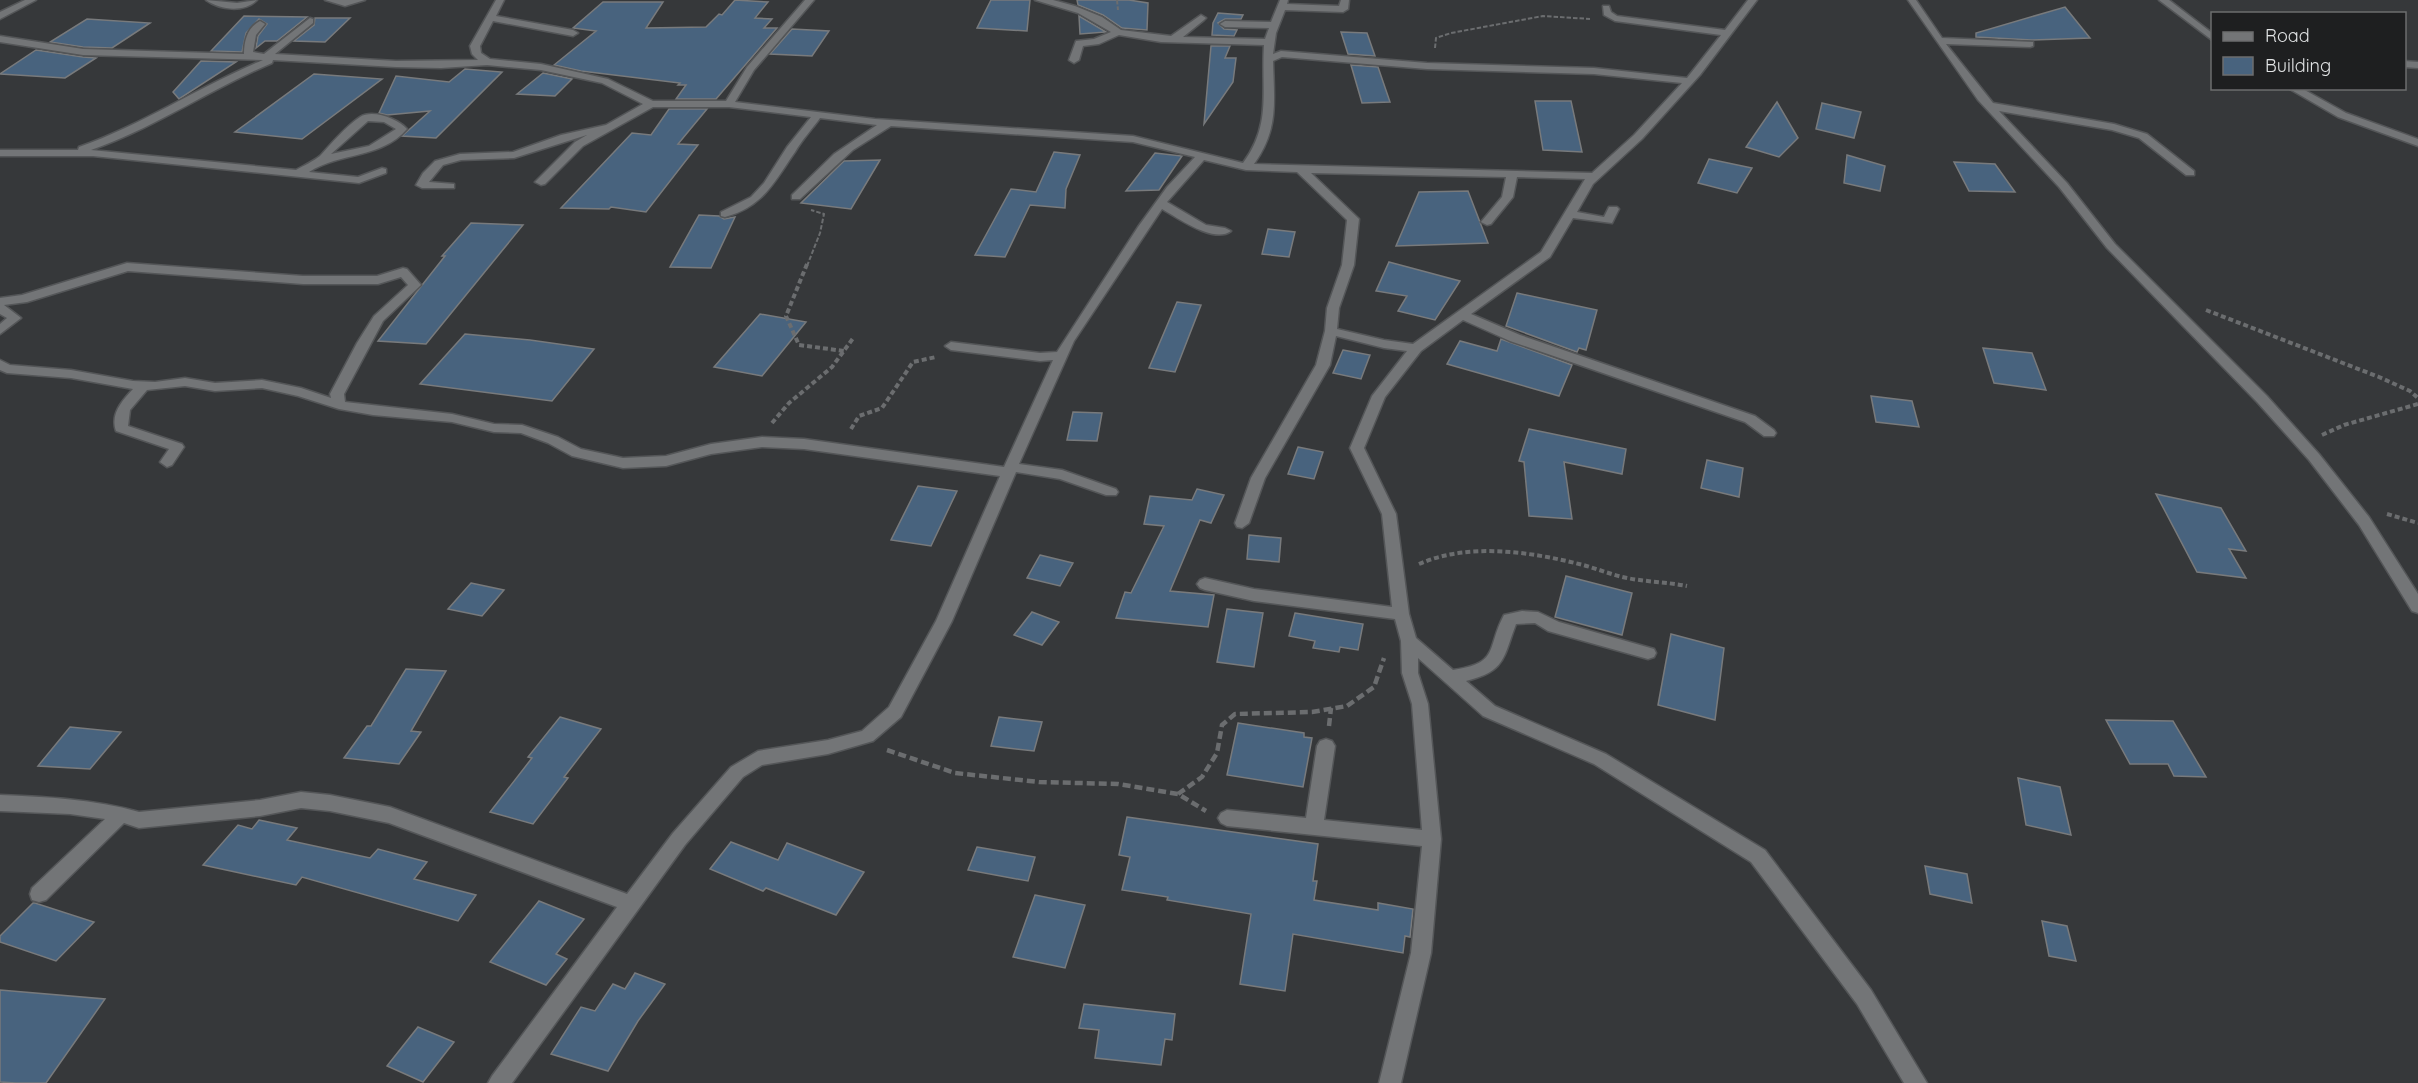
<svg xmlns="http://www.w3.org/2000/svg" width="2418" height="1083" viewBox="0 0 2418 1083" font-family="Quicksand,sans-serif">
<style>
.building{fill:#48637e;stroke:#787a7c;stroke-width:1.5}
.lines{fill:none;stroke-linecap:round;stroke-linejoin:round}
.minor-casing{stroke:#545658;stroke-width:3}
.path-far2{stroke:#6b6d6f;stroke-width:2;stroke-dasharray:4.5 2;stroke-linecap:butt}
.path-far1{stroke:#6b6d6f;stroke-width:4;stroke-dasharray:5 3;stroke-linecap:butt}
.path{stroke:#6b6d6f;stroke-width:4.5;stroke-dasharray:8 4;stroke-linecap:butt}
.minor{fill:#737577;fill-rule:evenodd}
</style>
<rect width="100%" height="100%" fill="#36383a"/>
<!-- building -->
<g class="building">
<path d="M735,0L768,2L755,18L772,19L764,28H777L716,99H676L686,85H678L680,83L581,71L554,65L596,31L573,28L603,2H663L646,28L706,27L719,14L722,15Z"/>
<path d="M991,0H1030L1027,31L977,28Z"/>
<path d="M1077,0H1129L1148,3L1147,30L1122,28L1103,15L1078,5Z"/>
<path d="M2065,7L2090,38L2032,40L1976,37V33Z"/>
<path d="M1218,13L1243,15L1241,19H1225L1218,23L1224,29L1237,30L1234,36L1212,35L1213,23Z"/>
<path d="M244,16L307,17L277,41H265L256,48L258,36L267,24L259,19L246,33L242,52L211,51Z"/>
<path d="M1079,16L1106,32L1080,34Z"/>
<path d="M315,18H350L325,42L294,41L314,25Z"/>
<path d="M87,19L150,23L112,48L83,47L50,42Z"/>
<path d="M792,29L829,31L812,56L770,54Z"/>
<path d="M1341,32L1367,33L1375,56L1348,54Z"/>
<path d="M1211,46H1230L1225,58H1236L1233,82L1204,124Z"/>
<path d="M36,50L83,57L96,58L65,78L0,74Z"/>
<path d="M201,61L236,62L179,99L173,92Z"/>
<path d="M1351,65L1378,67L1390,102L1362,103Z"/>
<path d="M465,69L502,72L436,138L402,136L430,111L387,115L379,113L396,76L449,82Z"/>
<path d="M543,73L572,79L555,96L517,94Z"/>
<path d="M314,74L382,79L302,139L235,132Z"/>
<path d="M1535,101H1571L1582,152L1543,150Z"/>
<path d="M1777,102L1798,138L1779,157L1746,147Z"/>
<path d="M1822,103L1861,112L1854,138L1816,129Z"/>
<path d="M669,109H707L678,144L698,145L646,212L611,207L609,209L561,208L632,133L651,135Z"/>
<path d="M1054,152L1080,155L1066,189L1065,208L1030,205L1005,257L975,255L1011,189L1036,192Z"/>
<path d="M1155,153L1182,156L1159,190L1126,191Z"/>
<path d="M1847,155L1885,166L1880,191L1844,183Z"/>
<path d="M1709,159L1752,168L1737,193L1698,183Z"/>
<path d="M880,160L851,209L801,203L844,161Z"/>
<path d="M1954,162L1995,164L2015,192L1969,191Z"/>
<path d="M1468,191L1488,243L1396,246L1419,192Z"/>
<path d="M699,215L719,216L724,219L735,217L711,268L670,267Z"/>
<path d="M471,223L523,225L426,344L378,341L445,256H442Z"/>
<path d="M1268,229L1295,232L1289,257L1262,254Z"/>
<path d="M1389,262L1460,281L1435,320L1398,311L1407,296L1376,291Z"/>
<path d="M1517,293L1597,310L1586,350L1579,348L1577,352L1506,326Z"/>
<path d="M1177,302L1201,305L1175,372L1149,368Z"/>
<path d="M760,314L806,322L762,376L714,367Z"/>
<path d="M465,334L530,340L594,349L552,401L420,384Z"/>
<path d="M1501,339L1572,365L1559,396L1447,364L1460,341L1497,351Z"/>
<path d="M1983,348L2032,353L2046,390L1994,383Z"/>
<path d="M1343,350L1370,355L1361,379L1333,373Z"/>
<path d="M1871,396L1912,401L1919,427L1876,422Z"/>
<path d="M1073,412L1102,413L1097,441L1067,440Z"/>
<path d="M1529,429L1626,449L1622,474L1564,462L1572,519L1529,516L1524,462L1519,461Z"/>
<path d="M1298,447L1323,452L1314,479L1288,474Z"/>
<path d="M1707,460L1743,468L1739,497L1701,488Z"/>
<path d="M918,486L957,491L931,546L891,540Z"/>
<path d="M1197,489L1224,495L1211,523L1200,520L1170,591L1214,595L1208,627L1116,618L1125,592L1131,593L1164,526L1144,524L1150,496L1192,500Z"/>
<path d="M2156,494L2221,508L2246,551L2229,549L2246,578L2197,572Z"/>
<path d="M1249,535L1281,538L1279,562L1247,559Z"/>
<path d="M1040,555L1073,563L1060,586L1027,578Z"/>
<path d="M1566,576L1632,593L1622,635L1555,617Z"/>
<path d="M471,583L504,590L482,616L448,609Z"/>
<path d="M1227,609L1263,613L1254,667L1217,662Z"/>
<path d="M1032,612L1059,622L1042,645L1014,635Z"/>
<path d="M1295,613L1363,624L1358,650L1340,647L1339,652L1313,648L1315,641L1289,636Z"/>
<path d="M1671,634L1724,648L1715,720L1658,705Z"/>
<path d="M406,669L446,671L411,731L421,732L399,764L344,758L367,726H371Z"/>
<path d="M560,717L601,729L564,777L568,778L533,824L490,812L532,758L528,757Z"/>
<path d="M999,717L1042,722L1034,751L991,746Z"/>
<path d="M2106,720L2173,721L2206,777L2174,776L2168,764H2130Z"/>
<path d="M1238,723L1304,733V737L1312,738L1303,787L1227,775Z"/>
<path d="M70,727L121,732L90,769L38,766Z"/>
<path d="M2018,778L2060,787L2071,835L2026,825Z"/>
<path d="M1127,817L1318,844L1313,881H1317L1314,900L1378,910V903L1413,909L1410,937L1405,936L1403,953L1293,934L1285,991L1240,984L1251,914L1167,900L1168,897L1122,890L1130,857L1119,855Z"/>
<path d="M259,820L297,828L287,840L370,858L378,849L427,862L414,879L476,895L458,921L302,877L296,885L203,865L238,825L252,829Z"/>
<path d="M731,842L778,860L787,843L864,872L836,915L766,888L763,891L710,869Z"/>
<path d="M977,847L1035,857L1028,881L968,870Z"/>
<path d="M1925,866L1967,874L1972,903L1930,894Z"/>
<path d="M1035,895L1085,905L1065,968L1013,957Z"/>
<path d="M539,901L584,919L556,954L567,959L546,985L490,962Z"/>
<path d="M33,903H35L94,922L56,961L0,942V936Z"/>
<path d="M2042,921L2067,926L2076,961L2049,956Z"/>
<path d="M635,973L665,984L638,1021L608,1071L551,1054L581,1007L595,1011L613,984L625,989Z"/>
<path d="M0,990L105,999L46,1083H16L0,1082Z"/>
<path d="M1084,1004L1175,1014L1172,1040L1165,1039L1161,1065L1095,1058L1099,1030L1079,1028Z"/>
<path d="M418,1027L454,1042L423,1082L387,1066Z"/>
</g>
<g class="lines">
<!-- minor casing -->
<g class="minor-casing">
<g id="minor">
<path d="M25,0H36L0,19V12Z"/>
<path d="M206,0L237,3L257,0C244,13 220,10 206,0Z"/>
<path d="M325,0H365L345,6Z"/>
<path d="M496,0H504L496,16L573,30L578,33L573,36L493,21L480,46L481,53L490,59L541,64L608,79L653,101H726L747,67L805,0H814L754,70L735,102L875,119L1133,136L1243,163C1272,124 1261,90 1264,45L1161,42L1119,35L1099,44L1083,46L1079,60L1074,63L1069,60L1076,41L1094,39L1111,32L1078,13L1035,0H1053L1075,6L1102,17L1121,30L1171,36L1201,15L1206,18L1204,20L1183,37L1265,39L1269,28L1225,27L1220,24L1225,21L1271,22L1280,0H1288L1287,4L1339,6L1341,0H1349L1348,9L1343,12L1285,10L1276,33L1273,54L1281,51L1427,63L1594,68L1687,78L1721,35L1615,21L1604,15L1603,6H1609L1611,12L1617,16L1725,30L1748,0H1757L1700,75L1642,139L1593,184L1577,212L1604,217L1609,207H1617L1619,209L1612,223L1573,218L1550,257L1471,314L1520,335L1755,416L1774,430L1776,433L1774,436H1764L1745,422L1510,341L1463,320L1421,351L1385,397L1364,448L1396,514L1409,614L1416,638L1453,670C1500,663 1486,649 1504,615L1522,611L1538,612L1559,622L1654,649L1656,653L1654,657L1648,659L1548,631L1535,623L1516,624C1503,658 1506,671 1466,681L1495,706L1606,754L1765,850L1871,990L1927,1083H1904L1857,1004L1751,862L1594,764L1483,716L1418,658V673L1428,704L1441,839L1431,953L1401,1083H1379L1411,953L1422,846L1227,826L1221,823L1218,818L1221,813L1227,810L1306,818L1317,746L1320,741L1326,739L1332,741L1335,746L1324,820L1422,830L1412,704L1402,673L1401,641L1395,619L1254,601L1205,590L1200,588L1197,584L1200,580L1205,578L1254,589L1392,607L1382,514L1350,448L1372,396L1407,351L1384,348L1336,336L1330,365L1265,478L1249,523L1242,528L1237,527L1235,523L1251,478L1316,365L1325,331L1327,308L1342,265L1347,220L1297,172L1246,170L1204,160L1167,202L1206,225L1225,228L1231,231C1214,244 1178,218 1162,209L1074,341L1019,464L1062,470L1116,489L1118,492L1116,495H1106L1060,479L1016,472L952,621L901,717L873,741L828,754L762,765L743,777L685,845L512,1083H488L492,1076L617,907L389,823L330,811L301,808L260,816L139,828L124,823L46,900L39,902L32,900L30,894L32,888L105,819L70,814L0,811V795C47,797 94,799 139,812L260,800L301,792L330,795L390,807L627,894L673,833L731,767L758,751L828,740L862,731L889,707L936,621L1000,476L804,449L762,447L711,454L666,466L623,468L572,456L548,443L521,433L494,432L452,422L373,415L339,409L298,396L262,388L215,391L185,386L147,390L130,410L128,426L182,444L184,447L172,465L167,467L160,462L169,449L116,431C110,414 122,401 133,389L71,378L7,373L0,370V360L10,365L71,370L133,381L155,382L185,378L215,383L262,380L301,388L331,398L330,394L357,343L374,316L408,285L401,277L378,284H303L128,271L27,302L4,305L21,318L0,334V324L7,318L0,314V298L22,295L127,263L303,276H377L403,268L407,269L421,285L383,321L344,394L345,402L452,414L494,424L522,425L558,437L581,449L623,458L666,456L711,444L762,437L804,439L1004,467L1053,360L1040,361L951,350L945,346L951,342L1040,353L1057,352L1138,227L1167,187L1195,157L1133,142L891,126L853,150L800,199H792V195L834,154L877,125L820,118C812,129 802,140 795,152C774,182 763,207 725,217L721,216V212L751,197L764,183L787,147L811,117L729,107H653L583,146L545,184L541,185L535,182L575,142L587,135L514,158L461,160L443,165L429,182L454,184V188H422L416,185L423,173L435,161L460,154L513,152L561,135L606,125L643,104L602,83L541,70L487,65L441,68L396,67L273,60L272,63C210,89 155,128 91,150L296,170C303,166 314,161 320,156C332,143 345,127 360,117C373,109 398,119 407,129C381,159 340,152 309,172L358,177L382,168L386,169V173L359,183L93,156H0V150H78L79,147C144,124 200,86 263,60L83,55L0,42V36L83,49L244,54C244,40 248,27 260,21L265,24L256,35L253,52L264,54L310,18L313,19V23L275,54L396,61L478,60L472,54L470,46ZM1282,57L1427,69L1594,74L1682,83L1634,135L1592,173L1254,164C1279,129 1274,102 1273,61ZM368,121L384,122L396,129L369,146L331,154ZM1311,173L1506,177L1502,197L1481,222L1487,225L1491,224L1513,197L1517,177L1585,179L1541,252L1413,344L1384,340L1337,329L1339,308L1354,265L1359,219Z"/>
<path d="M1908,0H1916L1942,38L2033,42V46L2030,47L1946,44L1993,103L2114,124L2147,134L2194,171V175H2186L2139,138L2112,130L1999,111L2067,183L2115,244L2267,396L2319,454L2369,517L2418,594V613L2412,611L2359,525L2309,460L2257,402L2107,248L2059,187L1978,100Z"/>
<path d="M2159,0H2169L2212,33V40Z"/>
<path d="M2404,61L2418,62V68L2404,67Z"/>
<path d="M2288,88H2301L2346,113L2418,139V146L2338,117Z"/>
</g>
</g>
<!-- path-far2 -->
<g class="path-far2">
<path d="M1117,0L1118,10"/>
<path d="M1435,48L1436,38L1451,33L1543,16L1590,19"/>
<path d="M807,266L820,233L824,214L811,210"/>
</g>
<!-- path-far1 -->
<g class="path-far1">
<path d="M807,264L786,316L799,345L844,351"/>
<path d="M2206,310L2379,377L2410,391L2418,398"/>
<path d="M772,423L789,403L832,367L854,337"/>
<path d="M851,429L859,416L882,408L913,362L936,357"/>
<path d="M2322,435L2344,425L2418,404"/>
<path d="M2387,514L2418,523"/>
<path d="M1419,564C1469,542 1532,552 1583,565C1598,569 1612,575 1627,578C1647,582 1667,582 1687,586"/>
</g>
<!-- path -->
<g class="path">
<path d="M1329,726L1331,708"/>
<path d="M887,750L955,773L1039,782L1118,784L1178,794L1206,811"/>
<path d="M1178,794L1202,777L1217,753L1222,725L1235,714L1312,712L1347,706L1374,687L1384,658"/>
</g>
<!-- minor -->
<use href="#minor" class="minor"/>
</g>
<!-- legend -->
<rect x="2211" y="12" width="195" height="78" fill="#1e1f20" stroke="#6c6d6e" stroke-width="1.5"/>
<rect x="2223" y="32" width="30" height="9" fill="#737577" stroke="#6c6d6e" stroke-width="1.5"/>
<text x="2265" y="42" font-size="18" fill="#e1e3e4">Road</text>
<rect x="2223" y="57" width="30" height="18" fill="#48637e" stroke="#6c6d6e" stroke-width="1.5"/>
<text x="2265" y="72" font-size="18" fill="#e1e3e4">Building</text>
</svg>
